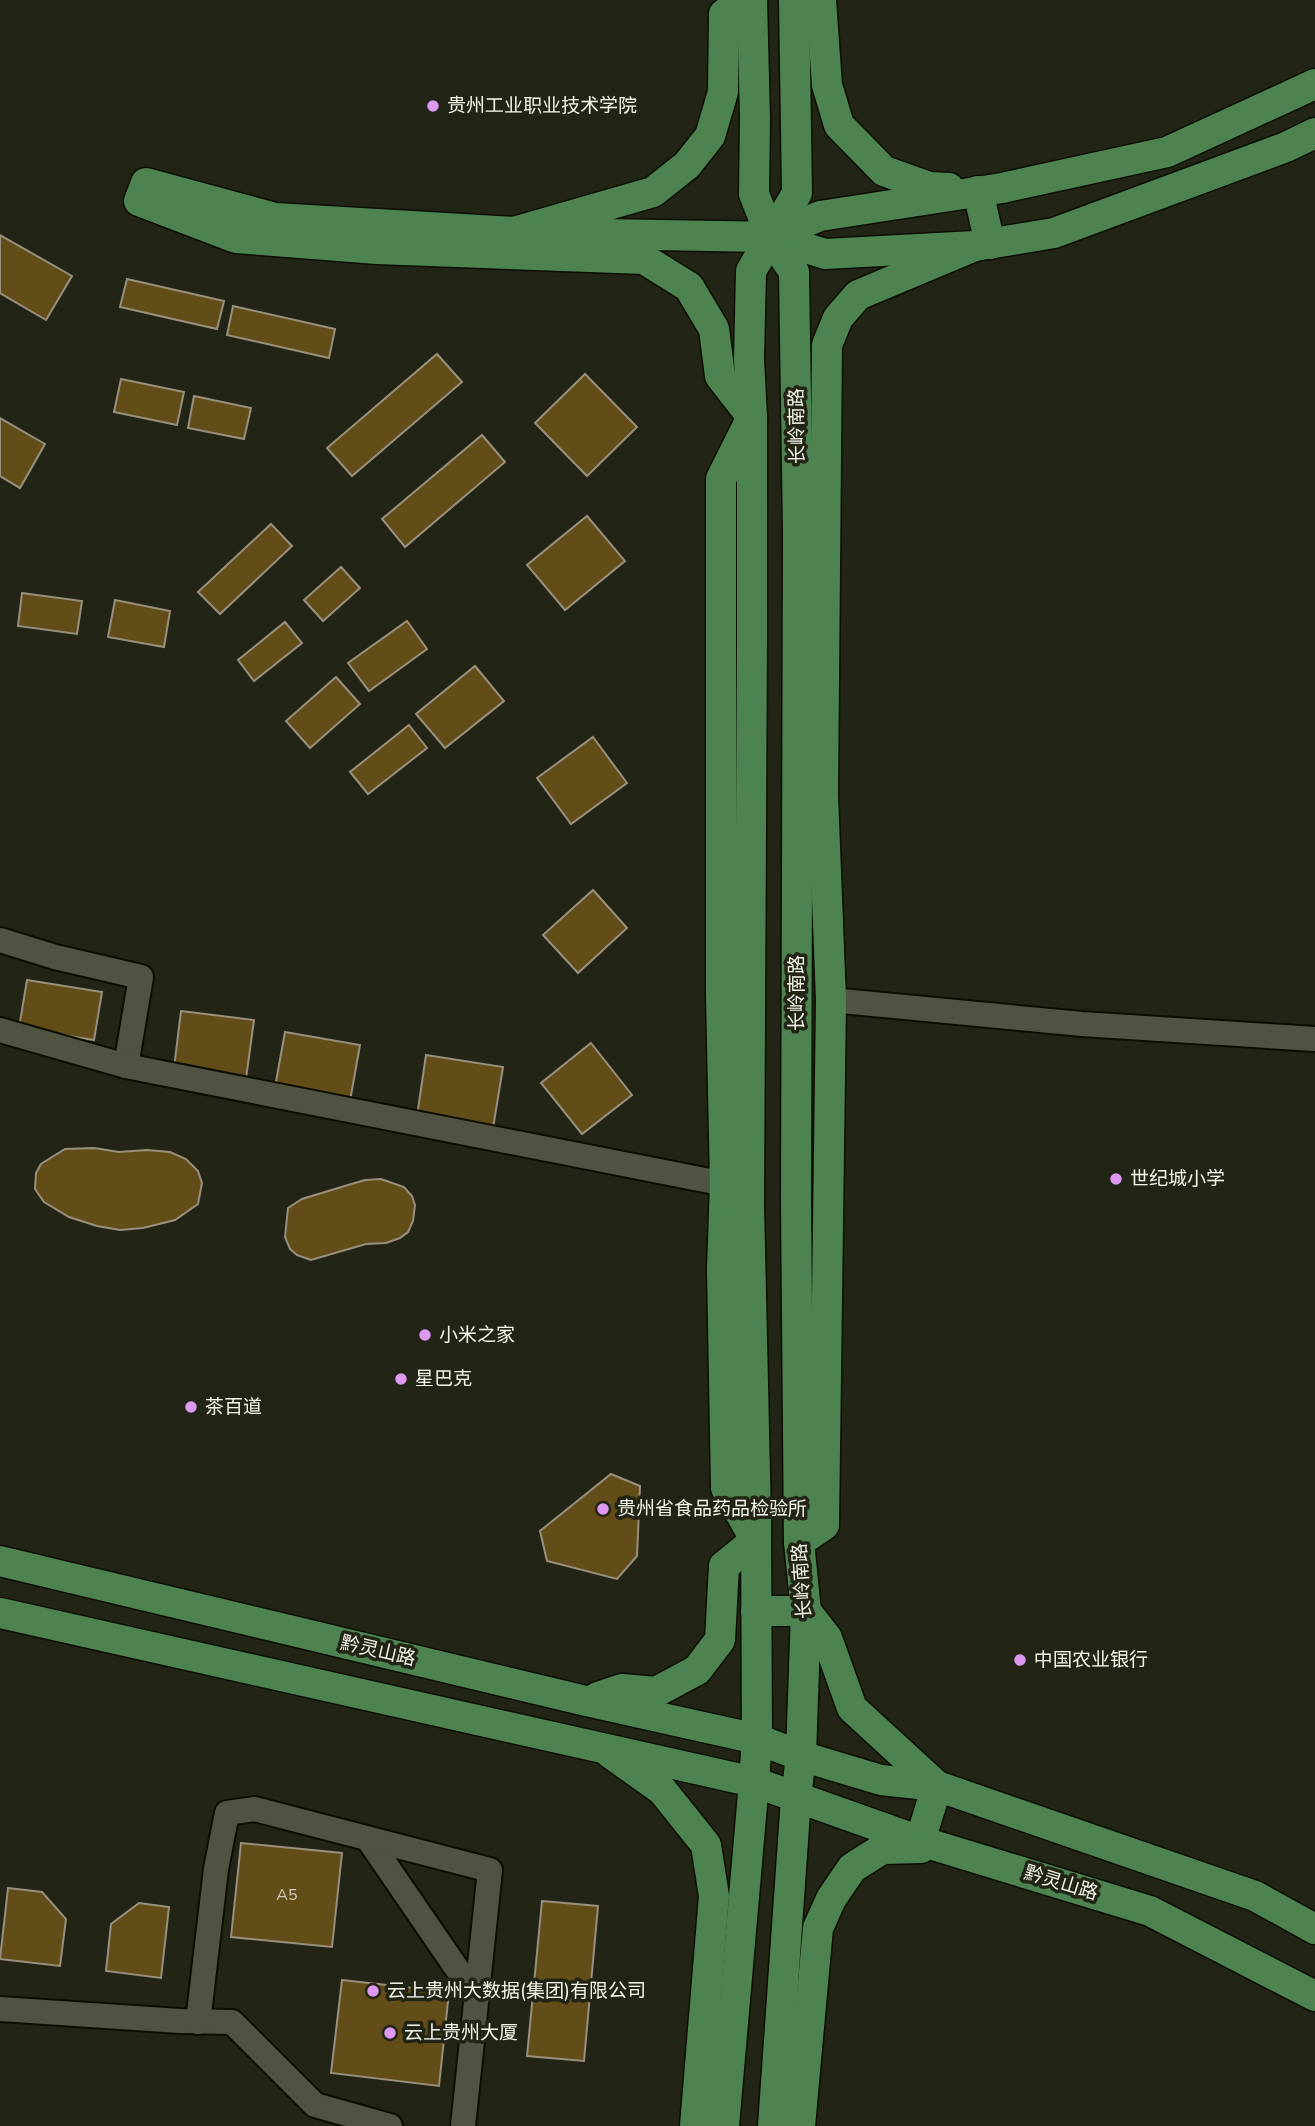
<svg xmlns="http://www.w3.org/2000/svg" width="1315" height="2126" viewBox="0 0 1315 2126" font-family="'Nunito Sans','Noto Sans SC',sans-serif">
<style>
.building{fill:#624c18;stroke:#988f7c;stroke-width:2}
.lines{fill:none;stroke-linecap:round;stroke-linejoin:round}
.minor-casing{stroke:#0c0e02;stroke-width:28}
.major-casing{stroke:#0c0e02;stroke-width:33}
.minor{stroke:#505341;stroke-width:24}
.major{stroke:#4c8351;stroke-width:30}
.poi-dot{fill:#de98f2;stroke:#222515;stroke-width:2.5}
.labels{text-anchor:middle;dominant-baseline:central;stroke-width:7;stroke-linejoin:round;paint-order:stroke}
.number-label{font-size:16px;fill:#cfcbb6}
.poi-label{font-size:19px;fill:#f3f5ea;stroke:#222515;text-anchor:start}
.street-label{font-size:19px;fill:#f3f5ea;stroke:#222515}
</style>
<rect width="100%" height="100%" fill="#222515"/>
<!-- building -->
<g class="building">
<path d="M0,235L72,276L46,320L0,293Z"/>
<path d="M127,279L224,301L217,329L120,307Z"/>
<path d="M233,306L335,329L329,358L227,335Z"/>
<path d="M437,354L462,382L352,476L327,448Z"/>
<path d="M585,374L637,427L587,476L535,423Z"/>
<path d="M121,379L184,392L177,425L114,412Z"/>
<path d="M194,396L251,408L244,439L188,428Z"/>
<path d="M0,418L45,444L20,488L0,476Z"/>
<path d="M482,435L505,462L405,547L382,519Z"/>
<path d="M587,516L625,561L565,610L527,565Z"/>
<path d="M271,524L292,546L220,614L198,592Z"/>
<path d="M341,567L360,588L323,621L304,600Z"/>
<path d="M22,593L82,601L77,634L18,626Z"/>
<path d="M115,600L170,611L164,647L108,637Z"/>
<path d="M407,621L427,649L369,691L348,663Z"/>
<path d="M285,622L302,643L254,681L238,660Z"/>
<path d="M475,666L504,701L445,748L416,714Z"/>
<path d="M336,677L360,704L310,748L286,721Z"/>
<path d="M409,725L427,748L368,794L350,772Z"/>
<path d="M593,737L627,783L571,824L537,778Z"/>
<path d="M593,890L627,928L578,973L543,935Z"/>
<path d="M27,980L102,992L94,1040L19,1028Z"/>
<path d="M181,1011L254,1020L245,1086L173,1076Z"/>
<path d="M285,1032L360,1045L350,1101L275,1087Z"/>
<path d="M591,1043L632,1095L582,1134L541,1083Z"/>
<path d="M426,1055L503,1067L493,1128L417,1116Z"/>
<path d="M94,1148L119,1152L147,1150L170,1152L186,1159L198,1171L202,1183L198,1204L175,1220L143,1228L120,1230L97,1226L69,1217L44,1202L35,1189L36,1173L41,1164L65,1149Z"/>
<path d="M381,1179L404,1187L412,1196L415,1205L413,1221L408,1232L400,1238L386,1243L366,1244L311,1260L297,1255L290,1249L285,1237L288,1208L302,1199L348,1185L365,1180Z"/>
<path d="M611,1474L640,1486L637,1556L617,1579L547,1561L540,1531Z"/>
<path d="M241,1843L342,1853L332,1947L231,1937Z"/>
<path d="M8,1888L42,1892L66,1919L60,1966L0,1959Z"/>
<path d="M542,1901L598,1906L584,2061L527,2056Z"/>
<path d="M139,1903L169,1907L161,1978L106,1971L111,1924Z"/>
<path d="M342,1980L449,1992L439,2086L331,2073Z"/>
</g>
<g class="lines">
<!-- minor casing -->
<g class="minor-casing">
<g id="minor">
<path d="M0,940L55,957L141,977L126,1066"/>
<path d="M831,1000L1082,1024L1315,1039"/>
<path d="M0,1030L126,1066L725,1184"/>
<path d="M368,1839L477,1998"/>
<path d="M0,2009L180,2021L232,2022L315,2105L390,2126"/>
<path d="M198,2022L216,1869L227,1813L255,1809L490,1870L463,2126"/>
</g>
</g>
<!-- major casing -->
<g class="major-casing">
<g id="major">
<path d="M744,0L724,14L723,92L710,136L687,165L653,192L514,232L275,218L146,183L139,201L236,238L377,249L644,259L689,287L714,329L720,376L752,417"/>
<path d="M752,0L755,118L754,194L771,237L794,272L798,532L796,1201L799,1542L806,1611L801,1756L881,1780L937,1786L1255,1896L1315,1929"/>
<path d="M821,0L827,85L839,125L884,171L929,187L949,188"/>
<path d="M978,191L990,244"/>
<path d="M544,233L771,237L825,254L975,246L1054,233L1286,147L1315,133"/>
<path d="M767,238L820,216L1002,188L1167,152L1315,84"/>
<path d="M749,423L721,479V995L725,1184L722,1269L726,1488L755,1539"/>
<path d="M799,1542L824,1525L831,1000L823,795L827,345L838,318L858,295L975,246"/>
<path d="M0,1561L586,1701L757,1739L756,1518L749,1205L752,639V417L749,359L751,271L797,193L794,0"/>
<path d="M756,1611H806"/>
<path d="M806,1611L827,1638L852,1708L937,1786"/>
<path d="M0,1613L754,1782L724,2126"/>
<path d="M598,1697L622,1689L656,1692L697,1670L720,1640L724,1566L756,1540"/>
<path d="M610,1753L662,1790L706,1845L714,1896L695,2126"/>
<path d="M920,1841L937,1786"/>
<path d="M773,2126L796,1798L801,1756L757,1739L754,1782L920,1841L1150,1911L1315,1996"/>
<path d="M800,2126L818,1928L831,1899L852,1868L882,1849L921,1848"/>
</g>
</g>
<!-- minor -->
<use href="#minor" class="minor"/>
<!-- major -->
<use href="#major" class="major"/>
</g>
<!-- markers -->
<g class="poi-dot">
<circle cx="433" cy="106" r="7"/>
<circle cx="1116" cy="1179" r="7"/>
<circle cx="425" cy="1335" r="7"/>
<circle cx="401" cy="1379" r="7"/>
<circle cx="191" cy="1407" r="7"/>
<circle cx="603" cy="1509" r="7"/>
<circle cx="1020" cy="1660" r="7"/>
<circle cx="373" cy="1991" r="7"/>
<circle cx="390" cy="2033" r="7"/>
</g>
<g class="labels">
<!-- number labels -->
<g class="number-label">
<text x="287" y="1895">A5</text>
</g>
<!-- poi labels -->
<g class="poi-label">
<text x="447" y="106">贵州工业职业技术学院</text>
<text x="1130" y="1179">世纪城小学</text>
<text x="439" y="1335">小米之家</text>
<text x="415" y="1379">星巴克</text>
<text x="205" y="1407">茶百道</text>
<text x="617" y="1509">贵州省食品药品检验所</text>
<text x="1034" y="1660">中国农业银行</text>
<text x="387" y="1991">云上贵州大数据(集团)有限公司</text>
<text x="404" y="2033">云上贵州大厦</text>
</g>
<!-- street labels -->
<g class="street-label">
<text transform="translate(797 426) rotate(-91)">长岭南路</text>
<text transform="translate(797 993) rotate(-90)">长岭南路</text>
<text transform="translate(802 1581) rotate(-94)">长岭南路</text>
<text transform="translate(378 1651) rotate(13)">黔灵山路</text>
<text transform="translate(1061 1883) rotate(17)">黔灵山路</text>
</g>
</g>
</svg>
